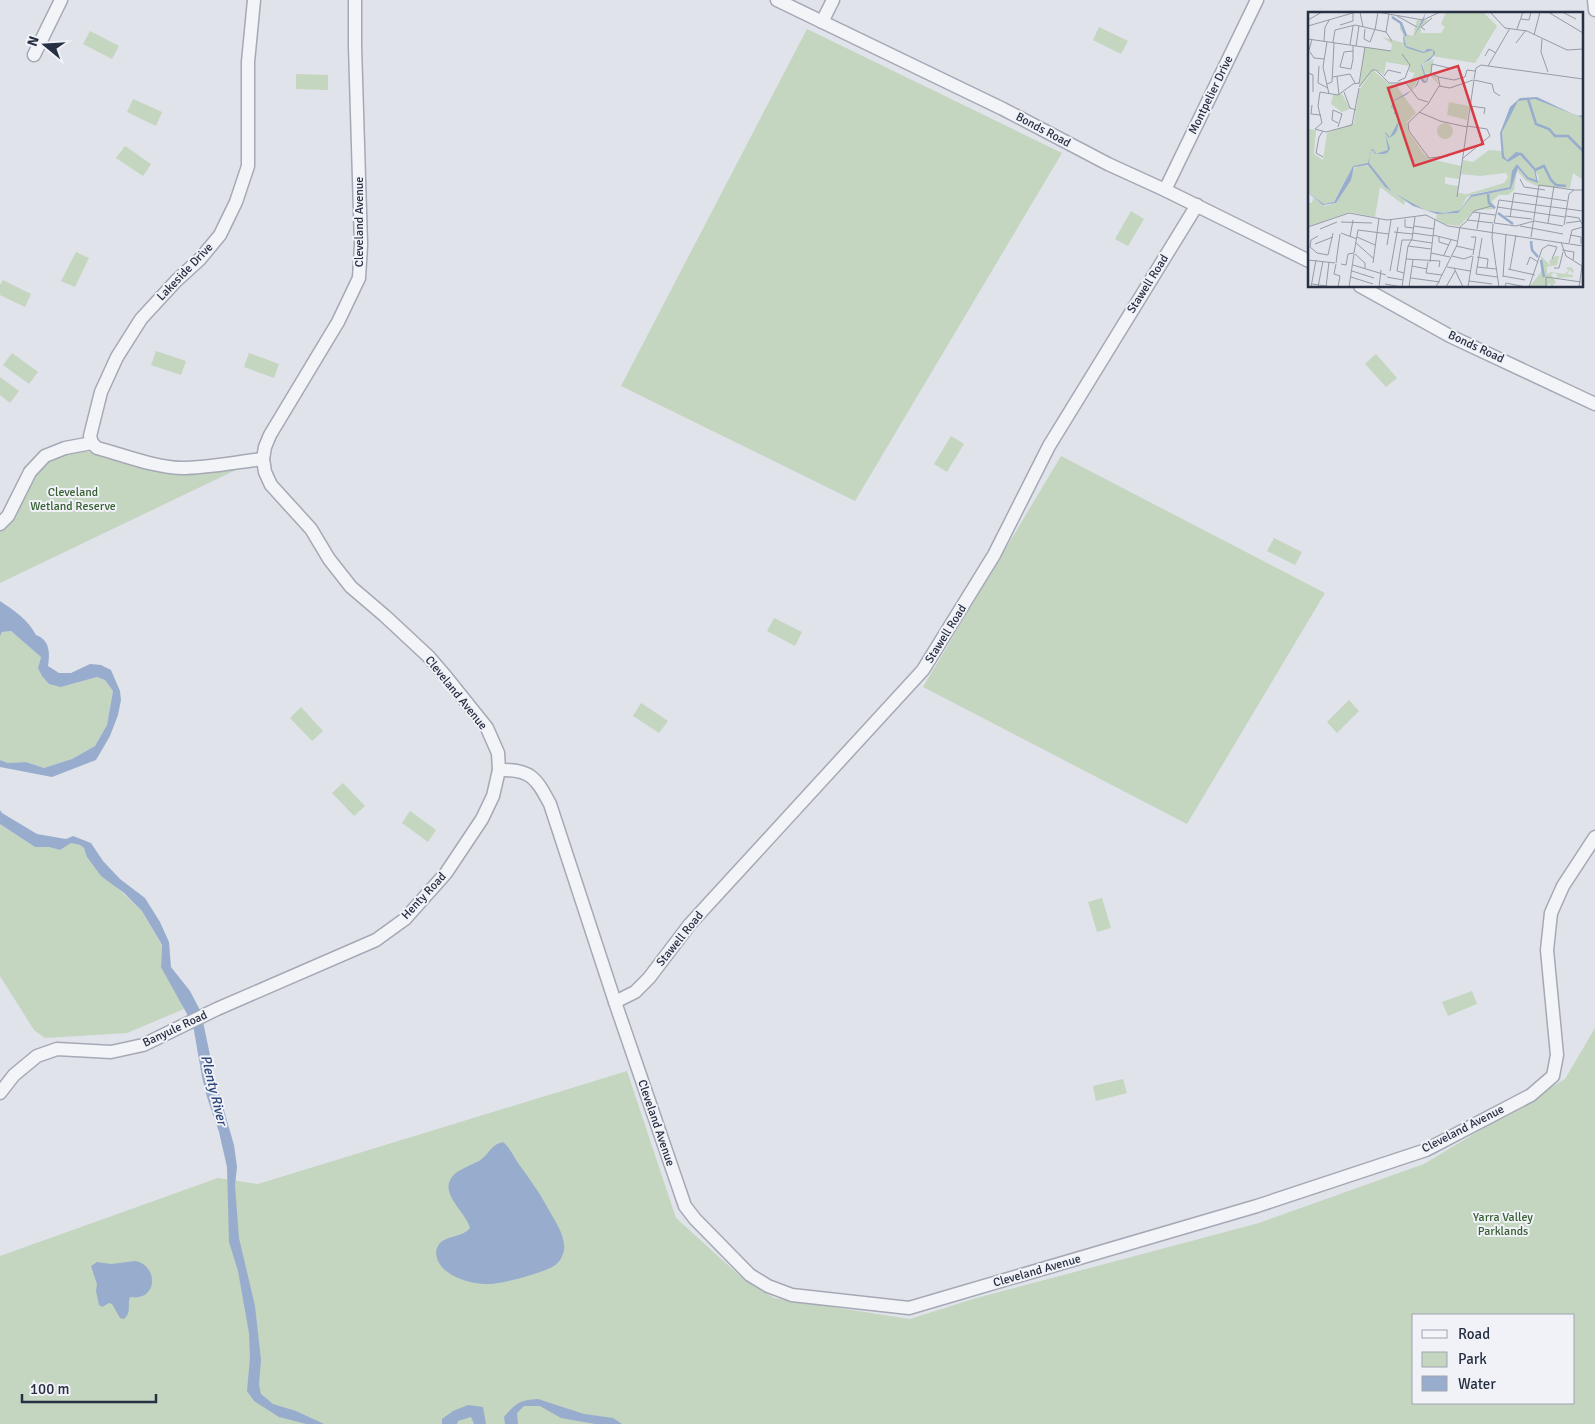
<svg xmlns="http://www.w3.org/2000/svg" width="1595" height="1424" viewBox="0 0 1595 1424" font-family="Signika,sans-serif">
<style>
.green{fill:#c4d5c0;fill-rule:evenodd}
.water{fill:#98adcd}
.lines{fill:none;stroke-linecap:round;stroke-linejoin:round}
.minor-casing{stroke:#a5a9b5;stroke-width:15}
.minor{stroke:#f3f4f8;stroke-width:12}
.labels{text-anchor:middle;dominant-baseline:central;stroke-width:4;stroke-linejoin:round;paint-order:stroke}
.street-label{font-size:12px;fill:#272f43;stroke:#f0f2f7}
.park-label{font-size:12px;fill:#386033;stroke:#f0f2f7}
.water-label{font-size:14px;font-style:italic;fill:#2e497b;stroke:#f0f2f7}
.inset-river{fill:none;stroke:#98adcd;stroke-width:2.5}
.inset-road{fill:none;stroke:#969ba7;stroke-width:1}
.view{fill:#d93b45;fill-opacity:0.15;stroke:#d93b45;stroke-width:2.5}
.inset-edge{fill:none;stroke:#272f43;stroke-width:2.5}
</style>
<rect width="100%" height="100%" fill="#e0e3ea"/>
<!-- green -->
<g class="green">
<path d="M1099,27L1128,41L1121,54L1093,40Z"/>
<path d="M807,29L1062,153L855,501L621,386Z"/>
<path d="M90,31L119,46L112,59L83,44Z"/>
<path d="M296,74L328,75V90L296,89Z"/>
<path d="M133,99L162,112L156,126L127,112Z"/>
<path d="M125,146L151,164L143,176L116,158Z"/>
<path d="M1131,211L1144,219L1128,246L1115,239Z"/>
<path d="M76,252L89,258L75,287L61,281Z"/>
<path d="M3,280L31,294L25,307L0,295V285Z"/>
<path d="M156,351L186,361L181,375L151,365Z"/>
<path d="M12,353L38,372L29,384L3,365Z"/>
<path d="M249,353L279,364L274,378L244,367Z"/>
<path d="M1376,354L1397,378L1386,387L1365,364Z"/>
<path d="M0,377L19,391L10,403L0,395Z"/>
<path d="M951,436L964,444L947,472L934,464Z"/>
<path d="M97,451L175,472L242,467L0,583V532L12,519L33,475L51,459L71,453Z"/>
<path d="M1061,456L1325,593L1187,824L923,687Z"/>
<path d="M1274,538L1302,552L1295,565L1267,551Z"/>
<path d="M774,618L802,632L795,646L767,631Z"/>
<path d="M11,631L41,657L38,668L61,687L97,677L105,680L113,691L107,725L95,746L72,759L44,768L26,762L8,763L0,760V636L2,632Z"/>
<path d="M1349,700L1359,711L1337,733L1327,722Z"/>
<path d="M641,703L668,721L659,733L633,716Z"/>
<path d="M301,707L323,731L312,741L290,718Z"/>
<path d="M343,783L365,806L354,816L332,793Z"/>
<path d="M410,811L436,830L428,842L402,823Z"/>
<path d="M0,824L35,847H49L60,850L71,843L80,845L84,848L88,857L115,886L142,911L162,946L161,964L184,1009L127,1033L45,1038L34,1030L0,976Z"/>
<path d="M1102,898L1111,928L1097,932L1088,902Z"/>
<path d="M1472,991L1477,1004L1448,1016L1442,1002Z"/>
<path d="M1595,1028V1424H0V1256L218,1178L258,1184L627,1071L676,1218L740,1276L774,1298L910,1319L973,1299L1259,1223L1424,1164L1565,1079ZM1414,1315H1574V1403H1414Z"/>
<path d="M1123,1079L1127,1093L1096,1101L1093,1086Z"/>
</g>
<!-- water -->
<g class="water">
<path d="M0,601C15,611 27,619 36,635C50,640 50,653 48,666L59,673H71L90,664L101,665L111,670L120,691L121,700L118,715L110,736L96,760L52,777L0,767V760L8,763L26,762L44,768L72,759L95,746L107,725L113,691L105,680L97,677L61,687L49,684L42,676L38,668L41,657L11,631L2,632L0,636Z"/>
<path d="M0,810L2,813L37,834L66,839L73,836L91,843L103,861L120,879L145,898L160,922L169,942L171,967L190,991L201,1012L215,1079L234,1145L237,1167L235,1186L239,1238L255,1306L261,1360L259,1385L261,1394L273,1404L296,1411L324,1424H306L279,1417L254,1401L247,1391L250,1358L249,1333L238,1271L229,1242L227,1167L219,1132L207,1097L202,1077L193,1025L161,967L162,945L142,911L124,893L101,876L87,857L84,848L80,845L71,843L60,850L49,847H35L0,824Z"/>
<path d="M503,1142C510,1148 513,1155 518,1163C528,1177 538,1190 546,1205C553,1218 566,1235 564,1250C563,1256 559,1263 554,1266C540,1274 499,1285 484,1284C467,1283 445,1276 438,1261C436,1256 435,1251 438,1246C444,1235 462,1238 470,1228C466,1212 439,1194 452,1177C457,1170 471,1165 479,1161C489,1155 490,1145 503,1142Z"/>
<path d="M135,1261C159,1265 158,1302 130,1297C127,1305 132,1312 124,1319L120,1318L112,1304L109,1303L102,1307L99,1305L96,1291L97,1284L91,1266L97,1262L111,1264Z"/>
<path d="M538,1399L584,1414L613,1418L622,1424H595L561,1418L540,1406H524L517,1413L518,1424H505L504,1417C516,1403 520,1400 538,1399Z"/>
<path d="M468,1405L483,1407L486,1424H474L471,1417L458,1421L457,1424H442V1419L453,1411Z"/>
</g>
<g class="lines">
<!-- minor casing -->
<g class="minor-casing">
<g id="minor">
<path d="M254,0L248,62V166L236,202L220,235L200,259L176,281L141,319L117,357L101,392L90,436L92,443L97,448C124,455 153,467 181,468C208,468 236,462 263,459"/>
<path d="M777,0L1003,109L1108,164L1165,190L1309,261"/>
<path d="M1594,0L1595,10"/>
<path d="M822,22L833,0"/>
<path d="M34,55L61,0"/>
<path d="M1165,190L1257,0"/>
<path d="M1360,286L1450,336L1595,404"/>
<path d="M0,524L8,516L30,472L45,456L65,448L92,443"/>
<path d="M499,770C531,769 536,778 550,804L615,1002L685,1206L695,1219L750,1275L768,1286L792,1295L909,1308L1257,1206L1426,1150L1531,1095L1553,1076L1557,1055L1547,950L1551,913L1563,886L1595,837"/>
<path d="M615,1002L635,992L649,978L690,924L923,670L994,555L1049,446L1197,205"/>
<path d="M0,1093L14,1075L37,1056L57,1049L111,1052L143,1045L217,1009L376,940L405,919L446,873L482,819L493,796L499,770L498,753L487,728L447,678L429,657L385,616L351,587L329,559L311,529L271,485L265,472L263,459L265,447L270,435L338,322L359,278L361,245L355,46V0"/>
</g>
</g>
<!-- minor -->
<use href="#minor" class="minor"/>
</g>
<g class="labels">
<!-- street labels -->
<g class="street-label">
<text transform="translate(1211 95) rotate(-64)">Montpelier Drive</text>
<text transform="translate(1043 130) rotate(28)">Bonds Road</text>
<text transform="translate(359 222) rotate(-90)">Cleveland Avenue</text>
<text transform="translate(185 272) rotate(-46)">Lakeside Drive</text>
<text transform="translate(1148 284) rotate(-58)">Stawell Road</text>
<text transform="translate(1476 347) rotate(25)">Bonds Road</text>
<text transform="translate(946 634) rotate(-58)">Stawell Road</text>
<text transform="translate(456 693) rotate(51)">Cleveland Avenue</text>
<text transform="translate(424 896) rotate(-47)">Henty Road</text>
<text transform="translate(680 939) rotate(-51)">Stawell Road</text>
<text transform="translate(175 1029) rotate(-25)">Banyule Road</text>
<text transform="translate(656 1123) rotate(71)">Cleveland Avenue</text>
<text transform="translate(1463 1129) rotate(-27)">Cleveland Avenue</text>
<text transform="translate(1037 1271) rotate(-16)">Cleveland Avenue</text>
</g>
<!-- park labels -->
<g class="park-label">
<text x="73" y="492">Cleveland<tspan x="73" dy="14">Wetland Reserve</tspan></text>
<text x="1503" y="1217">Yarra Valley<tspan x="1503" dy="14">Parklands</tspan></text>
</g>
<!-- water labels -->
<g class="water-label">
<text transform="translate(214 1090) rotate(76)">Plenty River</text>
</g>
</g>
<!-- overview -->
<g transform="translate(1308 12)">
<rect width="275" height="275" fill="#e0e3ea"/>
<path d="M138,0H175L189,14L167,51L124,44L113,53L116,59L115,52L126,47L123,61L127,63L131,73L120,61L117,62L118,70L111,64L104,79L100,72L107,61L101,60L102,54L78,50L76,63L66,57L51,75L57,35L83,39L84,32L74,25L96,31L95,22L92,17V11L84,7L83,3L93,10L97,22L105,24L109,8H120L113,15V21H133L137,15L133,12ZM65,58L81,72L88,73L108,101L99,110L100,119L116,142L122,147L153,154L151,167L137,165V172L150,174V181L159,182L196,171L200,165L198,161L172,164L153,162L155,148L165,150L181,138L194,139V146L199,150L212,143L226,158L228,168L220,165L209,152L202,175L166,182L159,185L152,198L136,201L117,198L84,180L60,152L45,154L25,191L16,192L0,181V117L8,118L6,142L15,148L19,121L46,111L51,78ZM34,82L42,97L34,100L23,92L25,83ZM212,87H229L275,106V168L265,161L262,176L229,174L218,169L209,159L206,178L200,183H191L184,189L187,197L167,198L151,214L137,212L128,207L129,202L149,201L163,185L203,177L210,156L219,167L231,168L230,163L210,140L200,148L195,145L194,119L205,94ZM141,90L161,94L159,108L139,103ZM129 119a8 8 0 1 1 16 0a8 8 0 1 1-16 0ZM48,154H61L77,175L97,189L96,193L72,175L67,205L41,200L0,215V190L4,191L5,186L17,194L28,191ZM233,244L243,254L241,249L248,244H251L249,253L239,255V262L243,260L257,262L261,258L257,256L263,255L266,259L264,261L262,258L259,262L265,263V265L247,266L250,264L247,261L243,262L248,270L244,275L241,271L239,275L222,274L233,260Z" fill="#c4d5c0"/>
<path d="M118,0L115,10L106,24L96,25L98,34L116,40L119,37H124L127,40V42L122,48L114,52L117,62L121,63L119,70L117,71L114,70L112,65L110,72L107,76L98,83L86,89V93L84,95L89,99L87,101H90L91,109L89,119L86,123L81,126L77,121L82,137L79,141L75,142H67L65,138L62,140L61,151L84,180L117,198L136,201L152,198L163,183L202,175L204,159L209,152L220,165L228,168L226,158L212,143L200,150L194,146L192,121L202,95L212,86L229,85L269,104L275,103V106L227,87L210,89L194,120L196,144L199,148L208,140L214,141L227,156L230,171L219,167L210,156L203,177L163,185L150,201L129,202L105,194L77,175L60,153L46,155L43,168L28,191L15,193L0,181L16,192L26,190L45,154L60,151L63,138L64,137L66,138L68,142L80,138L77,120L82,125L90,110V102H86V101L88,99L83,95L86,88L106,77L112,64L118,70L119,64L116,63L113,53L125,43V38L115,41L99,36L96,33L95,25L106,24Z" fill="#98adcd"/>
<path class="inset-river" d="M84,5L93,11L98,24M220,87L228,112L241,117L247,124H260L275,139M227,158L236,154L243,168L248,173L258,174M180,182L181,191L187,196M190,201L205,212M223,229L224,238L230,245M233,248L236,265"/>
<path class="inset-road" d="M52,0L55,15M69,0L115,8L132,0M182,0L197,16L219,19L259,38L275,37M240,0L275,21M254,0L268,7M81,2L78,20L84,29M89,4L109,15M213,7L221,8L223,0M0,8L14,0M32,13L45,9V0M0,14L48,0M57,17L56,27L62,30L67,17M209,17L215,0M67,18L70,0M117,18L113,15L124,6M226,23L232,0M0,27L83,39M234,27L233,40L240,60M16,29L17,15L22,7M19,30L15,55L21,82M25,30L27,18L47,13L78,20M208,31L218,18M42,33L45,14M48,34L51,14M45,39L36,40L32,55L43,57L45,47V33M2,40L6,46L16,47M0,42L4,27M177,44L181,37L188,41M11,54L10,71L20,76M180,54L202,16M0,61L5,63V80M76,64L80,58L93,61M25,65L42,62L47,71M29,65L31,83M130,65L123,61L124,52L141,56M166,67L168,56L173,53L275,67M166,68L184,72L186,80L192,84M90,69L97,66L102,53L94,42M19,72L24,70L26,31M51,72L57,35M132,74L130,65L146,68L157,65L159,58L167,59M51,75L64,58H68L81,71H98L110,87L120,90M36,80L42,96L48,98M4,93L3,102L13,103M162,94L177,96L176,102M111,100L132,109L159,115M30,115L34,102L25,98L24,108L30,111M7,117L14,111L10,94L12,80L30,83L45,72L51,71M7,117L18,120L44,113L51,76M15,119L11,125L8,141L15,145M140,144L121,146L101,119L100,111L120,92L131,74L142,76L165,68M154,147L182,124L179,117L159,114M212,167L216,175L237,178M149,185L166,68M189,195L257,205M165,200L187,203M197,204L224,207M258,204L271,206L275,214M202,205L206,181L259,189M97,207V215L106,216M159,208L166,199L183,194M160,208L185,211M33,210L64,211M186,211L191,188L275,199M186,211L208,214L226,209L255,214M240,211L246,174M258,211L273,209M185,212L184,226L191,275M256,213L261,182L266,178H275M106,214L126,217M212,214L255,222M0,215L41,201L79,208L118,203L140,214L275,234M12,217L29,210M169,217L172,201M50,218L81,222M86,220L105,222M33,221L49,227M105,221L125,224M125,223L149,229M262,223L273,225V232M10,224L3,228L2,235L9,241L20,243L25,221M42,225L45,208M49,225L67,233M131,225V230L141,233M163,225H168L165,243M223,225L231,173L266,178M174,226L168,262L189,265M104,227L107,205M104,228L124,231M253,230L258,244L274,254M48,231L65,246M261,231L264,218L275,215M7,232L25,225M79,233L83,208M100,234L123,237M148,234L166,238M254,238L266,240L265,248M46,241L50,218M123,241L142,245M47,242L57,251V256M136,243L143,228M144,244L156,247L164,244M169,245L180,247L179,256M98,247L132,249L131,255M0,248L27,251M120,250L118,261L134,263M122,250L127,207M28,251L32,222M65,251L71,206M28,252L26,262L32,264L30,275M33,252L38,253L40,242L46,241M45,253L78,263M219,253L222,245L230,250M104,254L119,257M139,255L162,259M169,255L188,257M146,256L155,275M246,256H251L255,240M200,257L227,263M202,257L208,223M44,259L66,266M82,259L90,215M96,261L89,259L94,228H104M195,264L217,268M43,265L65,272M79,265L95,268M195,265L198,222M103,266L132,270M161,269L184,272M4,272L25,275M77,272L94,275M3,275L8,248M10,275L15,249M18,275L21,250M41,275L46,242M71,275L73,258M94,275L100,234L104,227M101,275L105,248M128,275L149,233L152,215L160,208M138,275L147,259M160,275L165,244M197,275L198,271L218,275M221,275L234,237L240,233L249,235L244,247M238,275V265L273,270M271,275L275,247"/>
<path class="view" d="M150,54L175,132L106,154L80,76Z"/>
<rect width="275" height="275" class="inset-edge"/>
</g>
<!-- legend -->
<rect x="1412" y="1314" width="162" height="90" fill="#f0f2f7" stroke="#a0a4af"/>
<rect x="1422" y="1330" width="25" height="8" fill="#f3f4f8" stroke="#a0a4af"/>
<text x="1458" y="1339" font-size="15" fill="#272f43">Road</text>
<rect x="1422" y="1352" width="25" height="15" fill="#c4d5c0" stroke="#a0a4af"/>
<text x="1458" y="1364" font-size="15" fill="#272f43">Park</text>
<rect x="1422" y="1376" width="25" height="15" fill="#98adcd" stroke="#a0a4af"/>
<text x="1458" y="1389" font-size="15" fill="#272f43">Water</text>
<!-- north arrow -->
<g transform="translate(45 45) rotate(288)" stroke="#f0f2f7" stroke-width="4" paint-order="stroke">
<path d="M0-4L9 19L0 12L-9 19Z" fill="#272f43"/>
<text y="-8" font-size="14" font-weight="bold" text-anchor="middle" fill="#272f43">N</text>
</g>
<!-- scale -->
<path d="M22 1394v8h134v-8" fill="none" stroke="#272f43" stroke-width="2.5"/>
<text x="30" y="1394" font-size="15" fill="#272f43" stroke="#f0f2f7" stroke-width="4" paint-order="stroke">100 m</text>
</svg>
